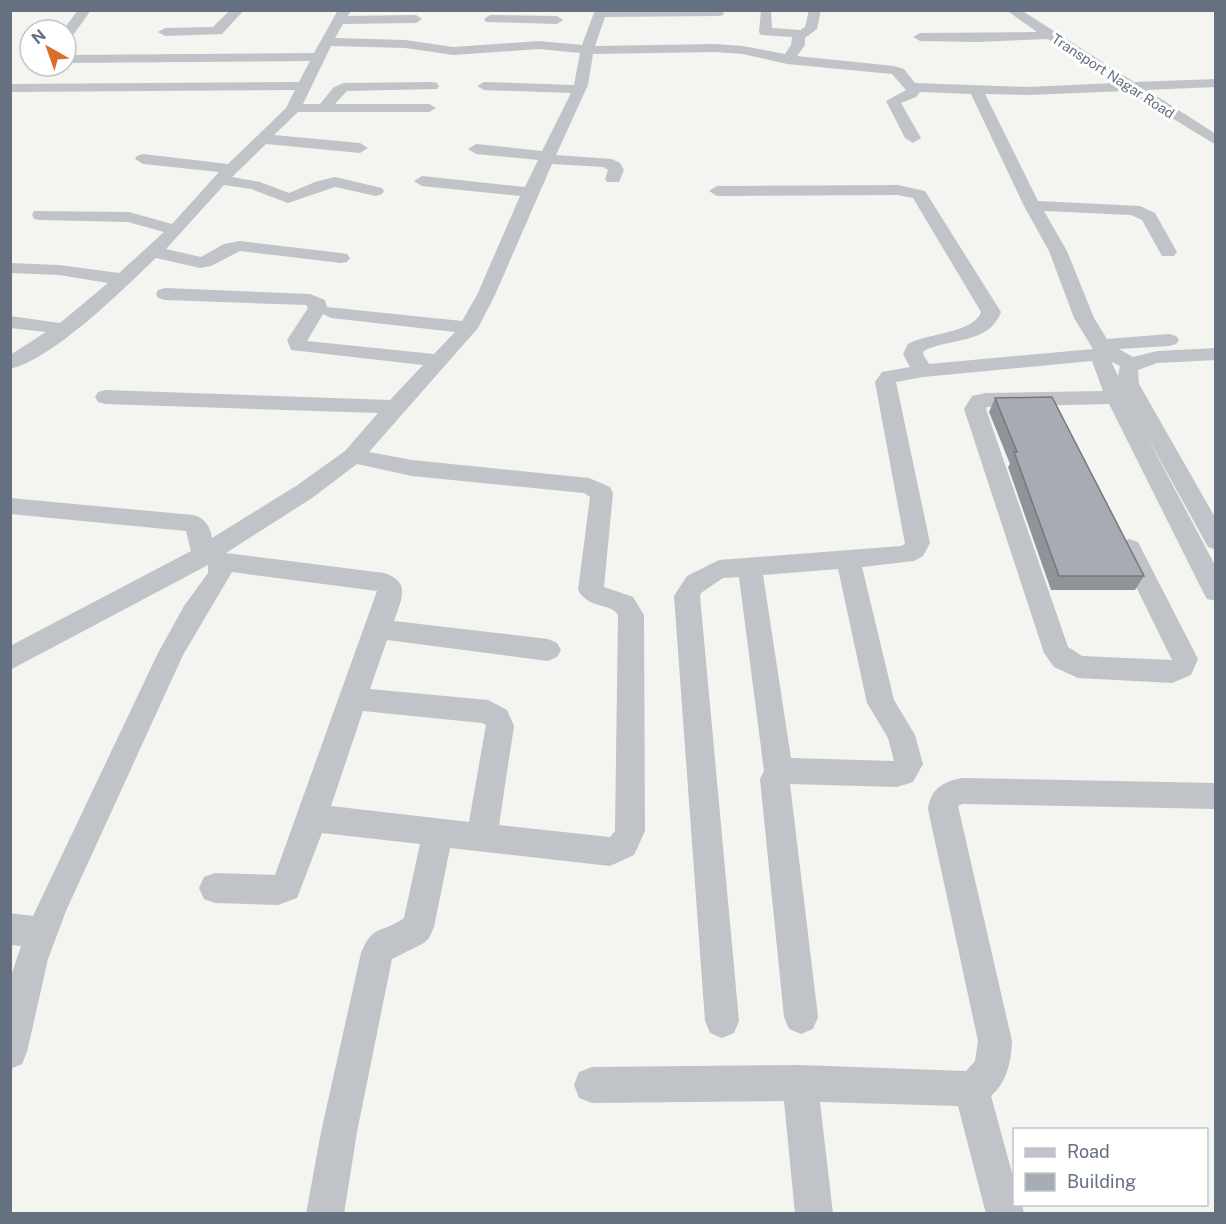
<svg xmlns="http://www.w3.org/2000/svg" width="1226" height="1224" viewBox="0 0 1226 1224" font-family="'Public Sans',sans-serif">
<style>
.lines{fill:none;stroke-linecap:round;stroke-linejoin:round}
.minor{fill:#c0c3c7;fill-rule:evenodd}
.wall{fill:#90949a}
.building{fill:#a7acb3;stroke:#75787d;stroke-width:1.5}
.labels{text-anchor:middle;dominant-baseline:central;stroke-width:6;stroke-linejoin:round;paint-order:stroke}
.far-street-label{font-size:14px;fill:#657181;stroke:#fff}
</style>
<rect width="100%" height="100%" fill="#f4f5f1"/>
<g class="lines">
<!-- minor -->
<g class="minor">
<path d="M78,10H91L71,38L66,39V30H63Z"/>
<path d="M230,10H244L222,34L165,36L158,32L165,28L213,27Z"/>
<path d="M338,10H351L348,16L416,15L422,19L416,23L343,24L335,38L405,40L453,47L539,41L582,45L595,10H724L723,15L719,16L605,17L595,46L715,44L743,46L785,54L791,45L792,37L761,35L759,32L761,10H771L772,28L800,30L805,27L809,10H821L817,29L805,38V45L797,56L894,66L904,69L915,83L1027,87L1116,83L1048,39L976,42L920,41L913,37L920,33L1037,32L1006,10H1021L1134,82L1216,79V87L1147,90L1216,134V145L1128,91L1027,95L985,94L1038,201L1140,206L1155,213L1177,252L1174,256H1162L1142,220L1131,215L1044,211L1067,251L1094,318L1107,339L1169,334L1176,336L1179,340L1176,344L1169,346L1119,349L1133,357L1157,351L1216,348V360L1157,363L1138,370L1139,384L1216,519V550L1208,547L1144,431L1216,567V601L1207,599L1203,592L1109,404L987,407L986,409L1068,647L1082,656L1172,660L1117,548L1120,542L1129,539L1138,542L1198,659L1191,675L1172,683L1078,678L1054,667L1044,653L964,409L972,396L986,393L1103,391L1092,361L923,377L896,382L930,543L923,556L914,561L862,567L894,700L915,735L923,764L913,782L897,787L790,784L818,1017L813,1029L801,1034L789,1029L784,1017L760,779L764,771L739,577L723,578L701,593L700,596L739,1021L734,1033L722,1038L710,1033L705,1021L674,596L687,576L719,560L901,546L905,544L875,382L882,372L910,367L903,354L908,344C928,333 974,333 981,312L913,198L898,195L717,196L709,191L717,186L898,185L925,191L1001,312C989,345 950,337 924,351L923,354L929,364L1093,349L1074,318L1049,251L1024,206L971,94L920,92L916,97L901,103L921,138L913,143L905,138L886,101L906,90L892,74L787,64L743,54L715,52L593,54L588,85L556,155L612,159L620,163L624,170L619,182H607L605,179L608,170L603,167L552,164L495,295L478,328L369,452L412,460L589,478L610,487L613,493L604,587L633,597L644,615L645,831L634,855L610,866L450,848L434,927L429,938L424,943L392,959L357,1132L344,1214H306L321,1132L361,953C373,923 382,934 404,918L420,844L322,833L297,898L278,905L215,903L204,899L199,888L204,877L215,873L275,875L377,591L232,572L183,655L66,911L48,959L27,1052L22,1064L10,1069V979L21,946L10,945V913L33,916L158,653L184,606L208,573V565L10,670V646L191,551L186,531L10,514V498L193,515C205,518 210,526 212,538L296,486L345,451L378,413L105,404L98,402L95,397L98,392L105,390L390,400L423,365L291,350L287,340L308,308L306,305L165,300L158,298L156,294L158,290L165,288L310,294L325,300L327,307L462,321L477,295L520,196L422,186L414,181L422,176L525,187L538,160L476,154L468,149L476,144L542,151L571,93L484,90L477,86L484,82L574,85L580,53L539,49L453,55L405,48L331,46L303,104H320L334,87L344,83L432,82L437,83L439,86L437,89L347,91L335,104H429L436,108L429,112H298L274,135L360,143L368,148L360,153L266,144L232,177L260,182L289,193L315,182L335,177L382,188L384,191L382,194L376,196L335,187L288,203L251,189L224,185L166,249L201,257L224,244L240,241L341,253L347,254L350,258L347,262L341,263L240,251L211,266L200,268L156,258C122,290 55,358 10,369V355L46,332L10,328V316L60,323L108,283L59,275L10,273V263L59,265L119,273L164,232L128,222L40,220L34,219L32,215L34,211L129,212L172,224L219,172L143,164L135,159L137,156L143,154L228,164L286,108L295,90L10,92V84L299,82L310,61L66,63V55L314,53ZM323,314L331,318L455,332L434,354L307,341ZM1112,362L1120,366L1118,376L1112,363ZM357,464L412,476L584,493L590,497L578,590C589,610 610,602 618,615L615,831L610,837L499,825L514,726L507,710L488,700L370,689L387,640L548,661L557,657L561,650L557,643L548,639L394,621C401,600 412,582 384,573L226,553L312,498ZM838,569L867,703L888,738L894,761L791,758L763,575ZM363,711L482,723L486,725L469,822L331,806Z"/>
<path d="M490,15L557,16L563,20L557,24L486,22L484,19Z"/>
<path d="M962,778L1216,783V809L962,804L958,806L1012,1041C1011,1062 1007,1082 991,1096L1014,1180V1204H1022L1024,1214H986L958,1106L820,1102L833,1214H795L784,1101L592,1103L579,1098L574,1085L579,1072L592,1067L800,1065L966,1071L975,1061L978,1041L928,809C931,788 943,782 962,778Z"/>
</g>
</g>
<!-- wall -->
<path class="wall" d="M995,398L1144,576L1135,590H1051L1008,467L1010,464L989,412Z"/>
<!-- building -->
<path class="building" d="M1052,397L1144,576H1059L1014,452H1017L995,398Z"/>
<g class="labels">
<!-- far-street labels -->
<g class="far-street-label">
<text transform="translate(1113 76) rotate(33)">Transport Nagar Road</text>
</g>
</g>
<!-- border -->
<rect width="1226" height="1224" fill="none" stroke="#657181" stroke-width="24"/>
<!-- legend -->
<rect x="1013" y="1128" width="195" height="78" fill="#ffffff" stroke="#c1c6cd" stroke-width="1.5"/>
<rect x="1025" y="1148" width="30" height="9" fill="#c0c3c7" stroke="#c1c6cd" stroke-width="1.5"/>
<text x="1067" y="1158" font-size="18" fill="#657181">Road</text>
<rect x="1025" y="1173" width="30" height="18" fill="#a7acb3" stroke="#c1c6cd" stroke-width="1.5"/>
<text x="1067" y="1188" font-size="18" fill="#657181">Building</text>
<!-- north arrow -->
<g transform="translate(48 48) rotate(320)"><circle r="28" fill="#ffffff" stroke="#c1c6cd" stroke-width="1.5"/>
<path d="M0-4.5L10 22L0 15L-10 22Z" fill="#dc6e2b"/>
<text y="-9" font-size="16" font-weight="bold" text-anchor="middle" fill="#657181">N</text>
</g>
</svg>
